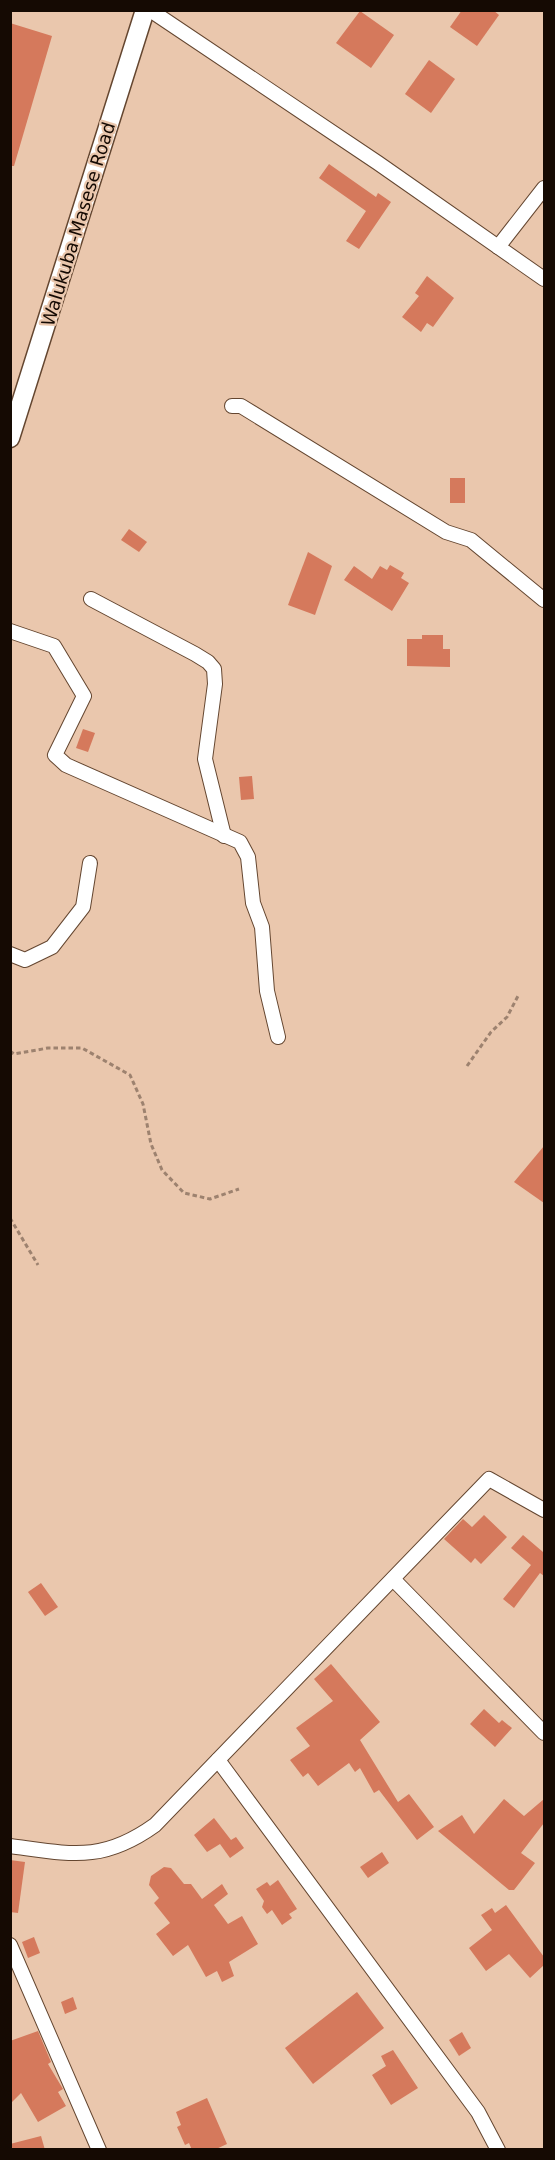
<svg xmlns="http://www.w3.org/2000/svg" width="555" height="2160" viewBox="0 0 555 2160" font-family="'DejaVu Sans',sans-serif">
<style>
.building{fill:#d5795c}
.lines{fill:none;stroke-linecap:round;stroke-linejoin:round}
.street-casing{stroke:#644630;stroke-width:16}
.secondary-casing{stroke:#644630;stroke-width:21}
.path{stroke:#9d826f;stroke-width:3;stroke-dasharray:4.5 3;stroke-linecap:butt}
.street{stroke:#fff;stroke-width:14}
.secondary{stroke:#fff;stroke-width:18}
.labels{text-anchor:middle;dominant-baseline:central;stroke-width:4.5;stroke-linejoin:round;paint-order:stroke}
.street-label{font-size:18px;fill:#150a03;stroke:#eac7ad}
</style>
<rect width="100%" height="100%" fill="#eac7ad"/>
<!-- building -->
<g class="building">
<path d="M462,10H493L499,15L477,46L450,27Z"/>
<path d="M360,11L394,35L371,68L336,43Z"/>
<path d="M10,23L52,36L14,166H10Z"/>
<path d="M429,60L455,79L431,113L405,94Z"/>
<path d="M329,164L376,197L378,193L391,202L359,249L346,241L366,211L319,178Z"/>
<path d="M427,276L454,298L433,327L427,323L421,332L402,317L419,296L415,293Z"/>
<rect x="450" y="478" width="15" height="25"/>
<path d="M129,529L147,542L139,552L121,540Z"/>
<path d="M308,552L332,566L315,615L288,605Z"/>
<path d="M390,565L404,573L401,578L409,583L392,611L344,580L354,566L372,579L380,566L387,570Z"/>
<path d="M422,635H443V649H450V667L407,666V639H422Z"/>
<path d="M83,729L95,733L88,752L76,748Z"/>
<path d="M252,776L254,799L241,800L239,777Z"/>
<path d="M544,1146V1203L514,1182Z"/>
<path d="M484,1515L507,1537L481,1564L475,1558L471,1563L444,1539L463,1519L472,1527Z"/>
<path d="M523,1535L543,1552L544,1550V1576L540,1573L514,1608L503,1599L531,1565L511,1548Z"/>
<path d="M41,1583L58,1607L45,1616L28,1592Z"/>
<path d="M331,1664L380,1722L360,1740L398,1802L409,1794L434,1827L417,1840L379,1790L374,1793L360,1768L355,1772L349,1763L318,1786L308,1773L303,1777L290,1760L310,1746L296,1728L333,1701L314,1679Z"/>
<path d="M484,1709L499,1723L502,1720L512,1728L495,1747L470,1724Z"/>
<path d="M504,1799L524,1816L544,1799V1823L521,1853L535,1863L514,1890H509L438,1831L462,1815L474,1834Z"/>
<path d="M214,1818L231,1840L236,1837L244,1848L230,1858L220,1844L207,1852L194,1835Z"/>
<path d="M382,1852L389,1863L368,1878L360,1867Z"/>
<path d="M10,1860L25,1862L18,1913L10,1912Z"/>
<path d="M164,1867L171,1868L184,1884H191L202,1899L222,1884L228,1894L214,1905L228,1924L242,1916L258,1944L229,1962L234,1976L222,1982L217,1971L206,1977L188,1945L173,1956L156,1934L170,1923L154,1903L159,1898L149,1885L151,1876Z"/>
<path d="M278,1880L297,1909L289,1914L292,1918L282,1925L272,1910L267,1914L262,1907L264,1901L256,1889L267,1882L270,1886Z"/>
<path d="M506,1905L544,1957V1965L530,1978L509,1954L486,1971L469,1948L492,1930L481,1915L492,1908L495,1913Z"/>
<path d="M34,1937L40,1953L28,1958L22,1942Z"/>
<path d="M357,1992L384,2028L313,2084L285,2048Z"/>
<path d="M73,1997L77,2009L65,2014L61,2002Z"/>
<path d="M38,2031L51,2062L48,2064L63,2089L58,2092L66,2106L38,2122L21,2093L10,2104V2041Z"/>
<path d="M462,2032L471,2048L459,2056L449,2040Z"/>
<path d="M393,2050L418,2088L391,2105L372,2075L386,2066L381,2056Z"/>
<path d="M207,2098L227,2144L214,2150H192L189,2143L185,2145L177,2127L181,2125L176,2112Z"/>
<path d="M41,2136L45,2150H10V2144Z"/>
</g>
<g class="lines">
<!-- street casing -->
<g class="street-casing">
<g id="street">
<path d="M150,10L378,163L544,279"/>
<path d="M498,247L544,188"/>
<path d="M232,406H241L446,532L471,540L544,600"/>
<path d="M91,599L195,654L208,662L214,669L215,684L205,759L224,836"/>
<path d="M10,631L54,646L84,696L55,755L66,765L240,842L248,857L253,903L262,927L267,991L278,1037"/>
<path d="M10,954L25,960L52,947L83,907L90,863"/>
<path d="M393,1579L544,1733"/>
<path d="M218,1760L478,2112L498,2150"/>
<path d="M10,1846C71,1854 102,1863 155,1825L489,1479L544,1510"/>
<path d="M10,1945L99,2150"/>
</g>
</g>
<!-- secondary casing -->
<g class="secondary-casing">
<path id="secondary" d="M10,438L145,10"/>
</g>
<!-- path -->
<g class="path">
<path d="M10,1051L14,1054L48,1048H82L130,1075L143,1104L151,1144L162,1170L184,1193L210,1199L239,1189"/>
<path d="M467,1066L491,1032L507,1017L519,994"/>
<path d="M10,1218L38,1265"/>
</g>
<!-- street -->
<use href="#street" class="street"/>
<!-- secondary -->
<use href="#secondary" class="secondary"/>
</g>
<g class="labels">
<!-- street labels -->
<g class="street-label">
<text transform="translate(78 224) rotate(-73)">Walukuba-Masese Road</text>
</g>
</g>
<!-- border -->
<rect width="555" height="2160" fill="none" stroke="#150a03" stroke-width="24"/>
</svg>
